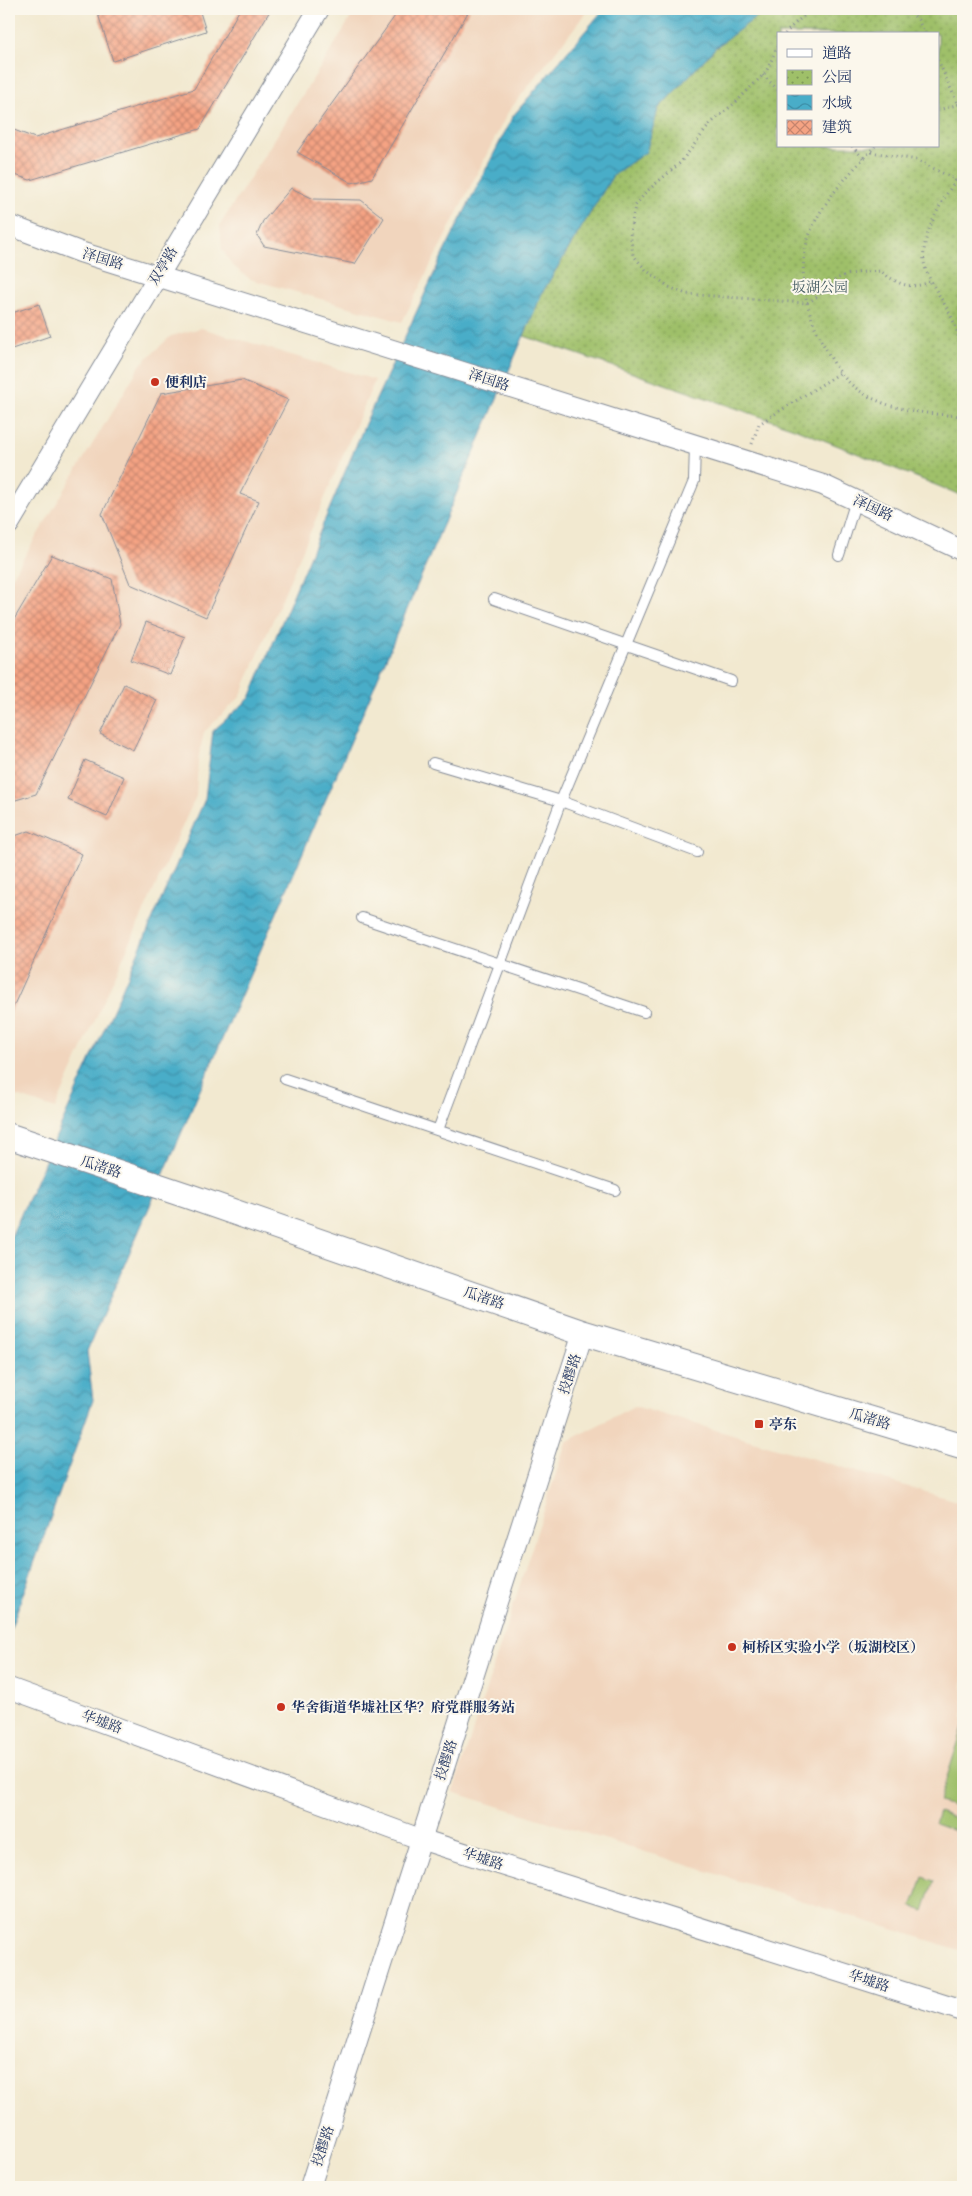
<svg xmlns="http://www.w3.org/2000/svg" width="972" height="2196" viewBox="0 0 972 2196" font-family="Alegreya,'Noto Serif SC',serif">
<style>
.built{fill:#f1d5bd}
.park{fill:url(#park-dots);stroke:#5d7864;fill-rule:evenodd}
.pitch{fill:#9fc069;stroke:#5d7864}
.water{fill:url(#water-waves);stroke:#326e93}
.building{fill:url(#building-cross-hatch)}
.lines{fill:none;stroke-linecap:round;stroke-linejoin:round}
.service-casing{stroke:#868c97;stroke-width:12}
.minor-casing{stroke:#868c97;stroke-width:22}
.tertiary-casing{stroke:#868c97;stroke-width:27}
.path{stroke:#868c97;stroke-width:3;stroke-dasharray:1 4;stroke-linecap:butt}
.service{stroke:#fff;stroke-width:10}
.minor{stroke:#fff;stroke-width:20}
.tertiary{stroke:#fff;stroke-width:25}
.poi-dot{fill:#c8321e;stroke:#fbf7ec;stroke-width:2}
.labels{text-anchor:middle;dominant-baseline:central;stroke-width:4;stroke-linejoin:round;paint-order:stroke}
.street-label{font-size:14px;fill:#1b2f5e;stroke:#fbf7ec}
.park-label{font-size:14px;fill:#435a61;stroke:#fbf7ec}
.poi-label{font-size:14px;font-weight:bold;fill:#1b2f5e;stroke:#fbf7ec;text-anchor:start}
</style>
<defs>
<pattern id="park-dots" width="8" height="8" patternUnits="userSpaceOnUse" patternTransform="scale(1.25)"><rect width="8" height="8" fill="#9fc069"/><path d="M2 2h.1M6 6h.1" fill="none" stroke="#819c5a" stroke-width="1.8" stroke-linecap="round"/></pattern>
<pattern id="water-waves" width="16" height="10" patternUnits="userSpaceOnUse" patternTransform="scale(1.25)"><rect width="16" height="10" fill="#49adc8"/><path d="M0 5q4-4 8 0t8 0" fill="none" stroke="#3c8da6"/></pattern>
<pattern id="building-cross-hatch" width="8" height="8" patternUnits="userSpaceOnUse" patternTransform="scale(1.25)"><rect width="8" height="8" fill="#f5a383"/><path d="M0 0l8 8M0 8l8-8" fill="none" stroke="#c6856e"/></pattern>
</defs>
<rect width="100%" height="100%" fill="#fbf7ec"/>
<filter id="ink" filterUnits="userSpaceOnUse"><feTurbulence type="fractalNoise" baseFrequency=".02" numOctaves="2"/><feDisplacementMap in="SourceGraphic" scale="10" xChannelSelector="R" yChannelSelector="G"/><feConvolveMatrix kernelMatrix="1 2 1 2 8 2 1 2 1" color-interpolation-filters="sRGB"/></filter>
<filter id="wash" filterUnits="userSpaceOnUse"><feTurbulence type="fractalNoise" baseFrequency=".0096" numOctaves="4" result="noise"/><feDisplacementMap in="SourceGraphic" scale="20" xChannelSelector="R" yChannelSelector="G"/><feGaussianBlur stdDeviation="1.12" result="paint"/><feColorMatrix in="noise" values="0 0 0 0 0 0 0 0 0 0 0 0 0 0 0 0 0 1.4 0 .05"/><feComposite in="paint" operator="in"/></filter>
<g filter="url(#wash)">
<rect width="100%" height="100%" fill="#f2e9d0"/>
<!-- built -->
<g class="built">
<path d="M356,9H589L508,112L402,322L250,279L232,265L222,249L220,225L332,49Z"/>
<path d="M201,328L375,380L240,697L204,732L198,760L196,796L55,1109L9,1093V582L141,364L171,336Z"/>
<path d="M634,1406L963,1503V1951L453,1792L566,1442Z"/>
</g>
<!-- park -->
<path class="park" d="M767,9H959L963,11V496L794,428L524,336L542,293L613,175L646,151L658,109L716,47ZM778,34H938V146H778Z"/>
<!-- pitch -->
<g class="pitch">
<path d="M963,1727V1809L939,1802Z"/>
<path d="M939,1812L963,1821V1834L935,1824Z"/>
<path d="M923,1877L934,1881L924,1911L912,1907Z"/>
</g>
<!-- water -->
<path class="water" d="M604,9H767L716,47L658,109L646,152L613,175L542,293L336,776L87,1351L93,1400L9,1633V1241L117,1001L205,799L213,731L250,698L368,417L444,252L513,116Z"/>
<g id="blocks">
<!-- building -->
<g class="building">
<path d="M115,9H199L206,31L113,61L98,14Z"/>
<path d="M240,9H271L200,129L30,180L9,173V132L14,130L35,138L194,89Z"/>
<path d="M400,9H470L372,178L352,183L297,152Z"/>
<path d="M291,188L314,199L361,200L384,218L355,264L264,246L257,235L263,221Z"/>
<path d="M39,304L50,336L9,350V314Z"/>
<path d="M242,380L288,400L240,494L259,501L206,617L130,584L102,514L161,393Z"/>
<path d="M52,555L112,579L120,624L36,794L9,802V628Z"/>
<path d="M146,622L185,637L170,675L131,660Z"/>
<path d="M124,684L157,700L133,750L100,734Z"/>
<path d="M85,760L124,777L107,817L68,800Z"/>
<path d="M29,831L82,854L9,1016V838Z"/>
</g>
</g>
</g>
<g filter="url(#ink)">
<use href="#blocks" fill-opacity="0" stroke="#868c97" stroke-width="1"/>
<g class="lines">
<!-- service casing -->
<g class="service-casing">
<g id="service">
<path d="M839,555L856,500"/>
<path d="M494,599L731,681"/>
<path d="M433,763L561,801L697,852"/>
<path d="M362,918L644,1012"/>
<path d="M285,1079L615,1190"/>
<path d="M438,1130L561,801L694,481L695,445"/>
</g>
</g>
<!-- minor casing -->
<g class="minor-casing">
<g id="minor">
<path d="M9,225L80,252L823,485L963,551"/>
<path d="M9,524L319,9"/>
<path d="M9,1688L420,1839L963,2011"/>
<path d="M310,2187L583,1333"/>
</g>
</g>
<!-- tertiary casing -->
<g class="tertiary-casing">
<path id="tertiary" d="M9,1136L188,1196L583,1333L963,1447"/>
</g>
<!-- path -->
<g class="path">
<path d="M907,9L918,20L925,34"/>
<path d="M785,34L793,25L812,9"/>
<path d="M778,46L766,72L736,102L711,123L680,163L646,192L635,206L630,232L633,255L646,270L669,287L686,294L806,303C820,298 825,286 837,279C848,272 867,272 880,271C899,284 909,291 932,281"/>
<path d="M938,60L958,105"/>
<path d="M763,75L778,90"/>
<path d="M938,110L963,103"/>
<path d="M852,146L864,159"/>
<path d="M875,146C854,169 830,193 816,220C793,263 804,311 827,351C835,366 843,379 857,389C887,411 928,414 963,416"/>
<path d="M871,152L917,160L956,180"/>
<path d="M962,416C962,388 964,356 956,328C949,307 934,291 926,270C915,241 946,193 963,170"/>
<path d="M752,444L759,424L840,373"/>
</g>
<!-- service -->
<use href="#service" class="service"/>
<!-- minor -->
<use href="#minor" class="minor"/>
<!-- tertiary -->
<use href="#tertiary" class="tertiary"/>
</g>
</g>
<!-- markers -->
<g class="poi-dot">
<circle cx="155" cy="382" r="5"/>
<rect x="754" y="1419" width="10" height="10" rx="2.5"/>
<circle cx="732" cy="1647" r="5"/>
<circle cx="281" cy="1707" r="5"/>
</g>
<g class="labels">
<!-- street labels -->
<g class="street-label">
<text transform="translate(103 259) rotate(17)">泽国路</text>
<text transform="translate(163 266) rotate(-59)">双亭路</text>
<text transform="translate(489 380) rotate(18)">泽国路</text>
<text transform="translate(873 508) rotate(25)">泽国路</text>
<text transform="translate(101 1167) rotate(18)">瓜渚路</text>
<text transform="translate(484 1298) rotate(19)">瓜渚路</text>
<text transform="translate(570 1374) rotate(-72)">投醪路</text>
<text transform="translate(870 1419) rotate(17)">瓜渚路</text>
<text transform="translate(102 1722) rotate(20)">华墟路</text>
<text transform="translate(446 1760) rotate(-72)">投醪路</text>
<text transform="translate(483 1859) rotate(18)">华墟路</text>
<text transform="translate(869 1981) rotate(18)">华墟路</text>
<text transform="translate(323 2146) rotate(-72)">投醪路</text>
</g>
<!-- park labels -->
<g class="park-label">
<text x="820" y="287">坂湖公园</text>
</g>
<!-- poi labels -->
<g class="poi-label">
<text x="165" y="382">便利店</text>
<text x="769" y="1424">亭东</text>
<text x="742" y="1647">柯桥区实验小学（坂湖校区）</text>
<text x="291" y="1707">华舍街道华墟社区华？府党群服务站</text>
</g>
</g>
<!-- margin -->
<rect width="972" height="2196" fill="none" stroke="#fbf7ec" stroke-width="30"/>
<!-- legend -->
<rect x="777" y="32" width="162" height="115" fill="#fbf7ec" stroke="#a1a7b3"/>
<rect x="787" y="49" width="25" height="8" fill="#ffffff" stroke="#a1a7b3"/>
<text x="822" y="58" font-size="15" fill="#1b2f5e">道路</text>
<rect x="787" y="70" width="25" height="15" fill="url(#park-dots)" stroke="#a1a7b3"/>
<text x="822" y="82" font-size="15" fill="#1b2f5e">公园</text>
<rect x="787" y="95" width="25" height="15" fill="url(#water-waves)" stroke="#a1a7b3"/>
<text x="822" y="108" font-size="15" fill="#1b2f5e">水域</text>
<rect x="787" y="120" width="25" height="15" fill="url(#building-cross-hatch)" stroke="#a1a7b3"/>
<text x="822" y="132" font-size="15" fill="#1b2f5e">建筑</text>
</svg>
